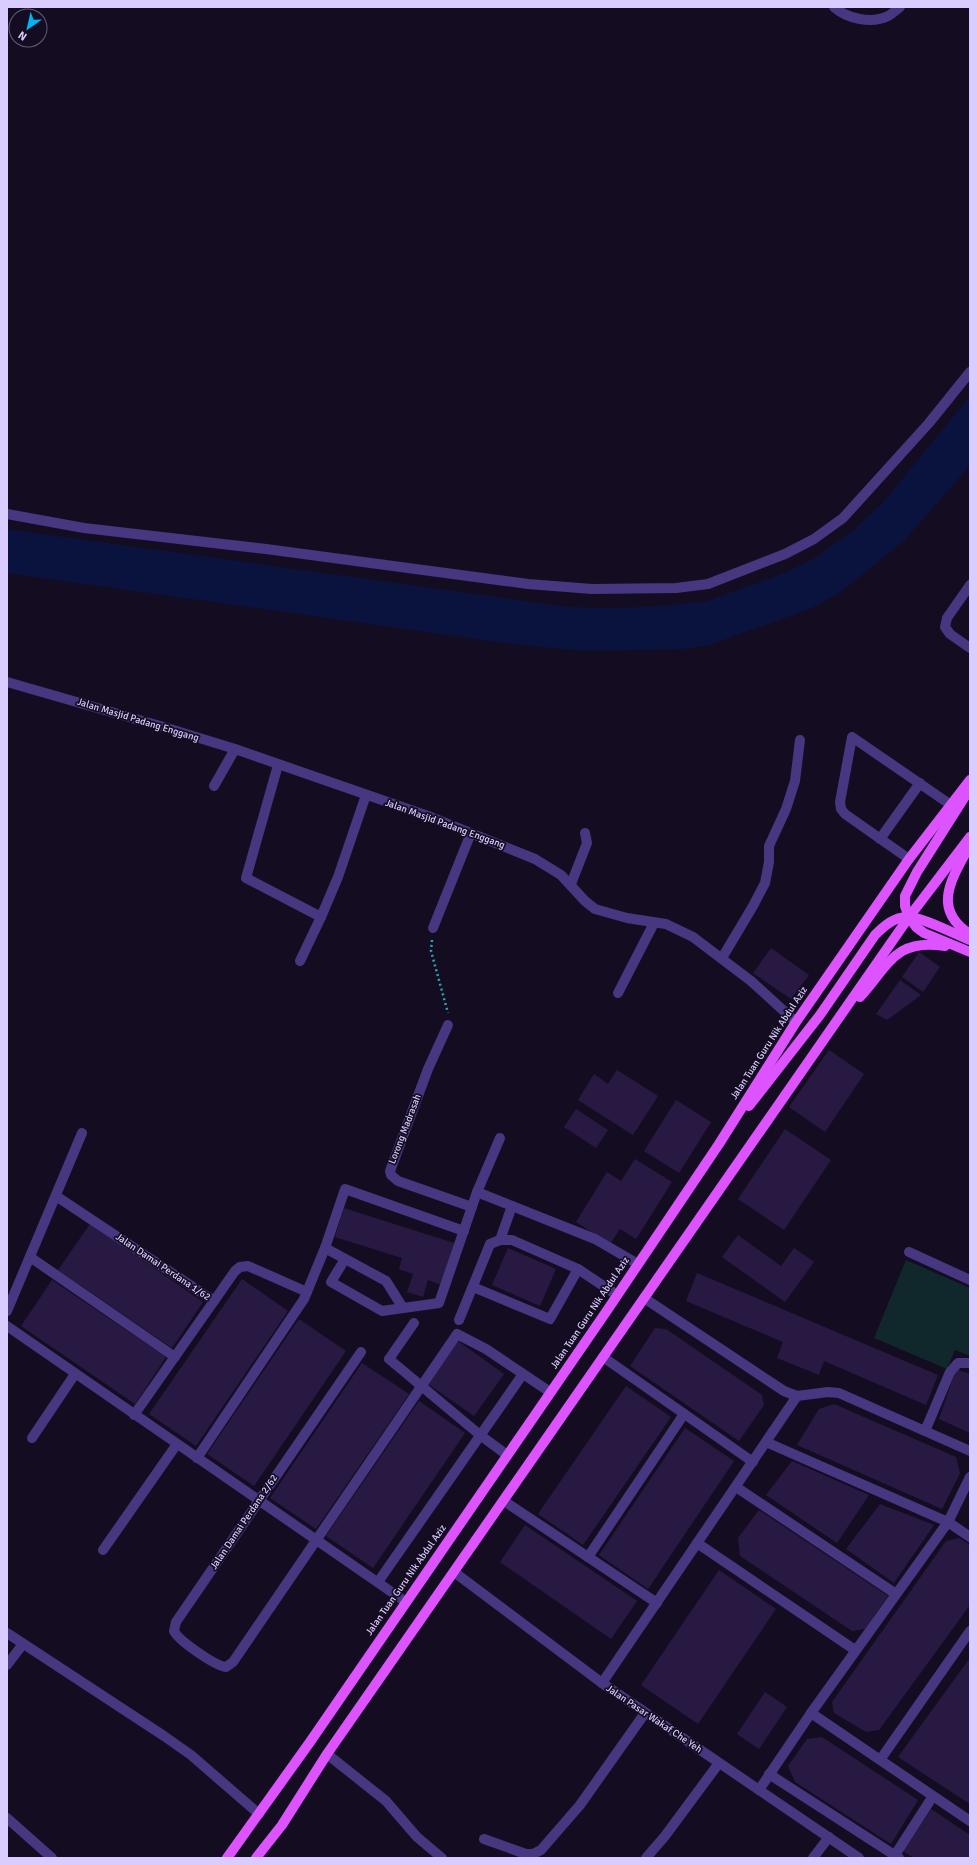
<svg xmlns="http://www.w3.org/2000/svg" width="977" height="1865" viewBox="0 0 977 1865" font-family="Signika,sans-serif">
<style>
.green{fill:#10272b}
.water{fill:#09133e}
.building{fill:#281942}
.lines{fill:none;stroke-linecap:round;stroke-linejoin:round}
.path{stroke:#2ca3b3;stroke-width:2.5;stroke-dasharray:2 3;stroke-linecap:butt}
.minor{stroke:#473780;stroke-width:10}
.major{stroke:#dd53ff;stroke-width:10}
.labels{text-anchor:middle;dominant-baseline:central;stroke-width:3.5;stroke-linejoin:round;paint-order:stroke}
.street-label{font-size:10px;fill:#dbccff;stroke:#140d21}
</style>
<rect width="100%" height="100%" fill="#140d21"/>
<!-- green -->
<path class="green" d="M906,1260L970,1288V1356L955,1350L947,1369L874,1338Z"/>
<!-- water -->
<path class="water" d="M970,396V465L905,540L838,594L810,609L709,645L683,649L583,651L512,644L7,573V529L569,607L624,608L671,605L707,601L782,574L815,558L855,529L885,500Z"/>
<!-- building -->
<g class="building">
<path d="M771,948L809,975L791,999L753,973Z"/>
<path d="M919,952L940,967L923,992L902,977Z"/>
<path d="M900,980L921,995L887,1020L876,1014Z"/>
<path d="M829,1050L864,1074L825,1132L789,1107Z"/>
<path d="M617,1070L658,1096L633,1135L578,1100L594,1074L608,1084Z"/>
<path d="M676,1100L711,1122L679,1173L644,1151Z"/>
<path d="M576,1109L608,1130L596,1148L564,1127Z"/>
<path d="M785,1129L831,1160L784,1230L738,1199Z"/>
<path d="M635,1159L672,1182L636,1239L620,1229L610,1244L576,1222L607,1172L621,1181Z"/>
<path d="M344,1208L454,1243L441,1285L428,1280L423,1297L407,1292L413,1274L399,1269L402,1258L335,1237Z"/>
<path d="M90,1224L203,1302L172,1348L58,1270Z"/>
<path d="M738,1235L781,1266L794,1248L814,1262L785,1302L722,1257Z"/>
<path d="M508,1248L556,1269L540,1306L492,1285Z"/>
<path d="M697,1273L938,1375L926,1405L824,1361L819,1375L777,1358L783,1342L686,1301Z"/>
<path d="M242,1279L288,1311L196,1446L149,1414Z"/>
<path d="M52,1280L166,1357L135,1404L21,1326Z"/>
<path d="M299,1319L346,1351L254,1486L207,1454Z"/>
<path d="M655,1328L666,1329L762,1395L764,1405L739,1441L630,1366Z"/>
<path d="M458,1341L504,1374L474,1416L428,1384Z"/>
<path d="M362,1363L409,1394L316,1529L270,1498Z"/>
<path d="M956,1369L970,1374V1433L939,1419Z"/>
<path d="M626,1386L671,1417L583,1545L538,1514Z"/>
<path d="M419,1401L465,1433L373,1568L326,1536Z"/>
<path d="M834,1404L956,1457L960,1473L942,1509L797,1445L819,1409Z"/>
<path d="M685,1428L734,1461L648,1589L599,1555Z"/>
<path d="M792,1461L869,1495L837,1543L766,1495Z"/>
<path d="M880,1504L934,1525L894,1583L846,1549Z"/>
<path d="M759,1510L888,1596L865,1629L852,1631L740,1556L738,1538Z"/>
<path d="M525,1525L637,1601L611,1639L500,1562Z"/>
<path d="M959,1538L970,1545V1605L879,1730L866,1732L834,1713L832,1702L946,1541Z"/>
<path d="M719,1570L776,1609L698,1724L641,1685Z"/>
<path d="M970,1658V1804L898,1757Z"/>
<path d="M765,1692L787,1707L759,1749L737,1734Z"/>
<path d="M822,1737L918,1800L891,1844L795,1782L788,1766L807,1739Z"/>
<path d="M931,1809L970,1835V1858H914L903,1851Z"/>
</g>
<g class="lines">
<!-- path -->
<path class="path" d="M432,940L431,951L448,1013"/>
<!-- minor -->
<g class="minor">
<path d="M834,7C847,19 872,24 888,16C892,14 896,10 900,7"/>
<path d="M7,514L84,528L266,549L528,584L592,589L676,588L708,584L785,554L814,539L843,518L929,423L970,372"/>
<path d="M970,585L947,618L945,627L950,634L970,648"/>
<path d="M7,682L167,728L235,749L428,816L535,859L561,875L585,901L595,909L627,918L666,924L693,937L751,981L796,1022"/>
<path d="M278,765L246,878L321,917L338,877L366,795"/>
<path d="M214,786L235,749"/>
<path d="M880,839L920,783"/>
<path d="M909,859L845,814L841,809L840,802L852,737L951,805"/>
<path d="M571,884L587,843L585,833"/>
<path d="M433,928L471,833"/>
<path d="M722,958L753,906L765,883L769,862V846L786,809L795,781L800,740"/>
<path d="M300,961L321,917"/>
<path d="M618,993L654,923"/>
<path d="M448,1025L428,1069L390,1171L391,1175L398,1181L472,1207"/>
<path d="M477,1192L500,1138"/>
<path d="M56,1196L214,1301L235,1271L240,1267L248,1266L307,1292"/>
<path d="M500,1240L512,1206"/>
<path d="M325,1248L386,1281L403,1308"/>
<path d="M909,1252L970,1280"/>
<path d="M30,1257L175,1357"/>
<path d="M345,1259L331,1282L382,1311L439,1303L477,1192L595,1239L638,1264"/>
<path d="M473,1287L550,1319L578,1269"/>
<path d="M644,1298L784,1391L797,1396L828,1392L839,1393L970,1451"/>
<path d="M7,1311L82,1133"/>
<path d="M459,1320L490,1244L500,1240H512L578,1269L617,1295"/>
<path d="M414,1323L389,1359L480,1435L507,1455"/>
<path d="M7,1326L406,1602"/>
<path d="M361,1352L176,1622L174,1631C178,1640 215,1666 226,1667L233,1662L457,1334L486,1349L550,1392"/>
<path d="M603,1357L753,1462"/>
<path d="M134,1415L214,1301"/>
<path d="M925,1431L950,1372L958,1363H970"/>
<path d="M32,1438L75,1374"/>
<path d="M766,1442L948,1522L970,1537"/>
<path d="M197,1458L304,1299L325,1248L345,1189L464,1231"/>
<path d="M736,1487L896,1594"/>
<path d="M504,1501L657,1603"/>
<path d="M697,1543L855,1650"/>
<path d="M103,1550L177,1444"/>
<path d="M588,1557L684,1414"/>
<path d="M454,1572L602,1683L859,1858"/>
<path d="M378,1582L523,1374"/>
<path d="M7,1633L164,1736L191,1755L259,1814"/>
<path d="M7,1665L23,1644"/>
<path d="M602,1683L797,1396"/>
<path d="M811,1713L970,1821"/>
<path d="M327,1754L386,1801L417,1837L442,1858"/>
<path d="M880,1760L970,1631"/>
<path d="M769,1774L899,1858"/>
<path d="M759,1790L811,1713L948,1522L970,1477"/>
<path d="M7,1818L52,1858"/>
<path d="M484,1839L526,1854H533L541,1850L580,1805L645,1713"/>
<path d="M895,1855L933,1796"/>
<path d="M646,1858L665,1836L719,1763"/>
<path d="M813,1858L829,1837"/>
</g>
<!-- major -->
<g class="major">
<path d="M969,790L917,872L905,896V906L909,917L916,927L924,933L970,952"/>
<path d="M969,847C952,878 931,909 970,934"/>
<path d="M860,997C889,965 895,938 945,946"/>
<path d="M749,1106L820,1015L875,935C884,926 895,916 909,917C925,918 954,934 970,940"/>
<path d="M227,1858L310,1742L606,1312L719,1144L796,1022L909,859L970,780"/>
<path d="M256,1858L282,1825L327,1754L909,917L970,837"/>
</g>
</g>
<g class="labels">
<!-- street labels -->
<g class="street-label">
<text transform="translate(138 720) rotate(17)">Jalan Masjid Padang Enggang</text>
<text transform="translate(445 824) rotate(20)">Jalan Masjid Padang Enggang</text>
<text transform="translate(769 1043) rotate(-57)">Jalan Tuan Guru Nik Abdul Aziz</text>
<text transform="translate(405 1129) rotate(-69)">Lorong Madrasah</text>
<text transform="translate(163 1267) rotate(34)">Jalan Damai Perdana 1/62</text>
<text transform="translate(590 1313) rotate(-56)">Jalan Tuan Guru Nik Abdul Aziz</text>
<text transform="translate(244 1522) rotate(-56)">Jalan Damai Perdana 2/62</text>
<text transform="translate(406 1580) rotate(-55)">Jalan Tuan Guru Nik Abdul Aziz</text>
<text transform="translate(654 1719) rotate(34)">Jalan Pasar Wakaf Che Yeh</text>
</g>
</g>
<!-- border -->
<rect width="977" height="1865" fill="none" stroke="#dbccff" stroke-width="16"/>
<!-- north arrow -->
<g transform="translate(28 28) rotate(214)"><circle r="19" fill="#140d21" stroke="#64597a"/>
<path d="M0-3L7 15L0 10L-7 15Z" fill="#00b3f7"/>
<text y="-6" font-size="11" font-weight="bold" text-anchor="middle" fill="#dbccff">N</text>
</g>
</svg>
